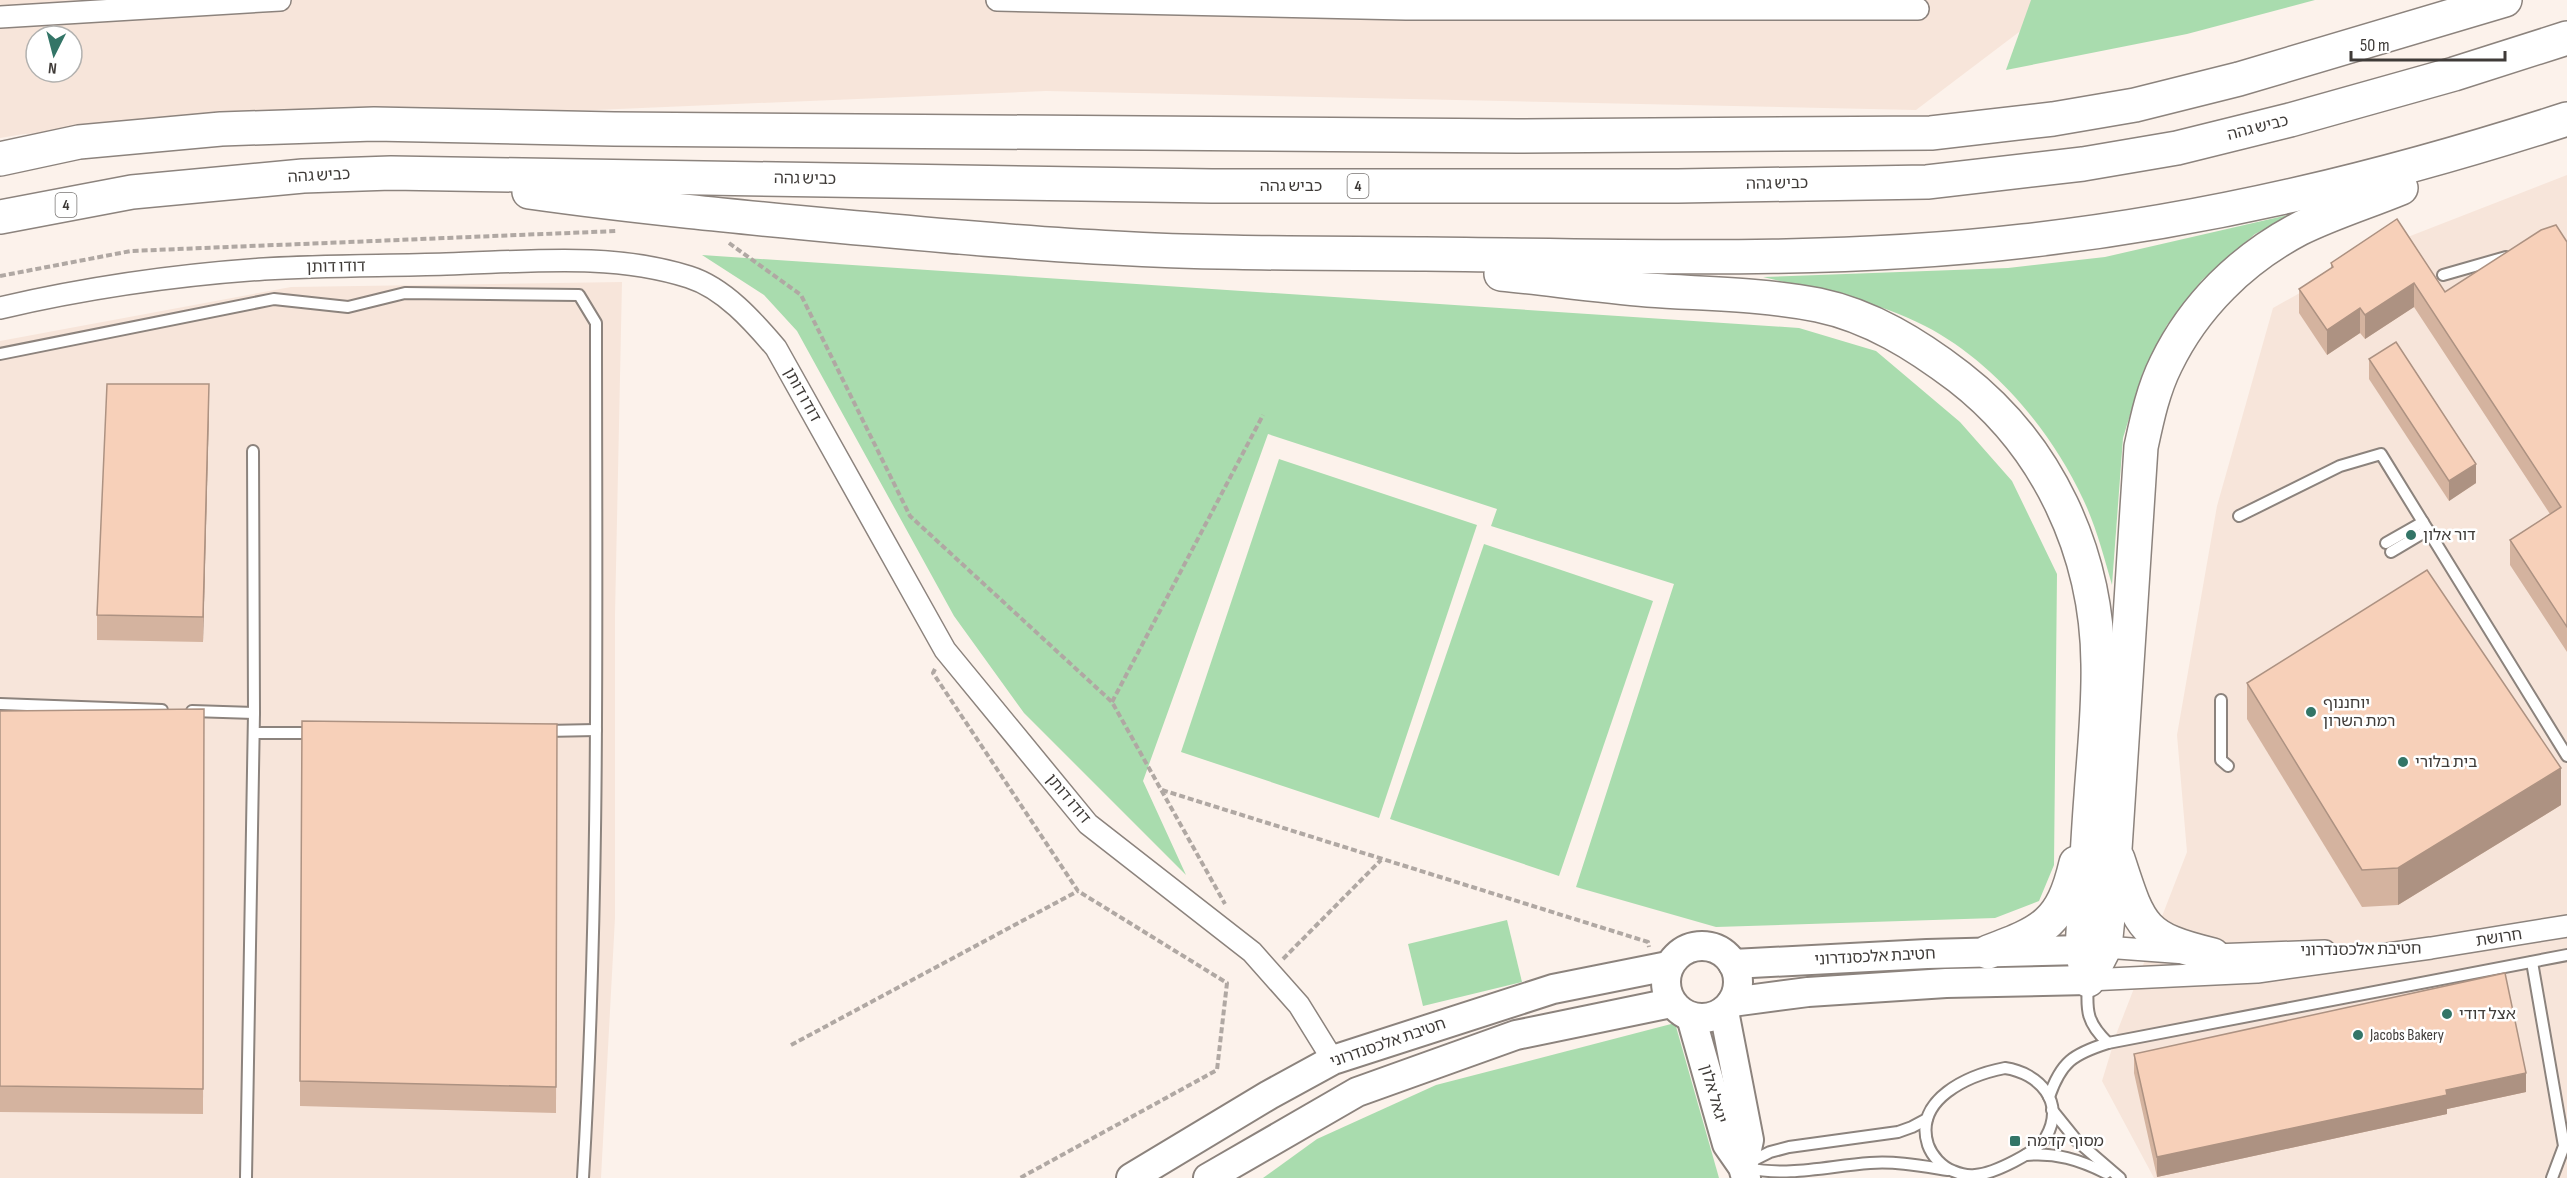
<svg xmlns="http://www.w3.org/2000/svg" width="2567" height="1178" viewBox="0 0 2567 1178" font-family="'Sofia Sans Condensed','Noto Sans Hebrew',sans-serif">
<style>
.built{fill:#f7e5da;fill-rule:evenodd}
.green{fill:#a9dcae}
.lines{fill:none;stroke-linecap:round;stroke-linejoin:round}
.lane-casing{stroke:#8c837d;stroke-width:14}
.street-casing{stroke:#8c837d;stroke-width:24}
.secondary-casing{stroke:#8c837d;stroke-width:32}
.highway-casing{stroke:#8c837d;stroke-width:36}
.path{stroke:#b0a8a3;stroke-width:4;stroke-dasharray:6 3;stroke-linecap:butt}
.lane{stroke:#fff;stroke-width:10}
.street{stroke:#fff;stroke-width:21}
.secondary{stroke:#fff;stroke-width:28}
.highway{stroke:#fff;stroke-width:33}
.wall{fill:#d4b39f}
.shaded-wall{fill:#ad9282}
.building{fill:#f7d0b9;stroke:#ad9282;stroke-width:1.5}
.poi-dot{fill:#337567;stroke:#fff;stroke-width:2}
.labels{text-anchor:middle;dominant-baseline:central;stroke-width:5;stroke-linejoin:round;paint-order:stroke}
.shield{fill:#fff;stroke:#797674;stroke-width:1.5}
.shield-label{font-size:15px;font-weight:bold;fill:#3f3b38}
.street-label{font-size:16px;fill:#3f3b38;stroke:#fff}
.poi-label{font-size:16px;fill:#3f3b38;stroke:#fff;text-anchor:start}
</style>
<rect width="100%" height="100%" fill="#fcf2eb"/>
<!-- built -->
<g class="built">
<path d="M0,0H2036L2027,26L1916,110L1046,91L24,134L0,138ZM36,36H72V72H36Z"/>
<path d="M2567,175V1178H2154L2102,1081L2117,1032L2187,852L2177,735L2217,506L2273,308L2382,247Z"/>
<path d="M622,282L615,615V918L601,1178H0V341L291,287Z"/>
</g>
<!-- green -->
<g class="green">
<path d="M2031,0H2315L2187,34L2006,70Z"/>
<path d="M2297,213L2255,234L2202,280L2167,325L2143,372L2123,438L2112,585C2104,557 2096,526 2083,499C2051,430 1993,361 1925,326C1875,300 1817,290 1763,277L2008,268L2105,257Z"/>
<path d="M702,255L1799,328L1876,351L1960,422L2012,481L2057,574L2054,865L2039,901L1995,918L1716,927L1576,887L1674,584L1491,526L1497,509L1268,434L1143,781L1186,875L1024,713L954,616L797,331L764,295Z"/>
<path d="M1279,459L1477,525L1379,818L1181,752Z"/>
<path d="M1484,544L1653,601L1559,876L1390,819Z"/>
<path d="M1507,920L1522,982L1423,1006L1408,944Z"/>
<path d="M1675,1023L1719,1178H1263L1317,1139L1436,1085Z"/>
</g>
<g class="lines">
<!-- lane casing -->
<g class="lane-casing">
<g id="lane">
<path d="M2443,275L2506,257"/>
<path d="M0,354L274,299L348,307L405,293L579,295L596,323C596,608 600,894 583,1178"/>
<path d="M2239,516L2340,466L2381,454L2567,756"/>
<path d="M2386,543L2423,522"/>
<path d="M2391,552L2428,530"/>
<path d="M2221,700V760L2228,766"/>
<path d="M0,704L162,710"/>
<path d="M192,711L254,713"/>
<path d="M545,731L596,730"/>
<path d="M254,733H316"/>
<path d="M2532,962L2564,1146L2552,1178"/>
<path d="M2088,984C2086,1011 2087,1023 2108,1043"/>
<path d="M2005,1068C2039,1073 2066,1102 2046,1137C2038,1152 1993,1174 1975,1175C1967,1176 1960,1174 1953,1171C1942,1167 1932,1156 1928,1145C1913,1099 1969,1075 2005,1068Z"/>
<path d="M2049,1097C2061,1062 2073,1054 2108,1043L2567,955"/>
<path d="M2052,1110L2077,1141L2120,1178"/>
<path d="M2026,1155C2055,1152 2080,1160 2106,1173"/>
<path d="M1748,1163L1770,1152L1789,1147L1898,1132L1912,1127L1927,1119"/>
<path d="M1747,1168C1789,1177 1828,1166 1870,1163C1896,1161 1922,1166 1948,1170"/>
<path d="M246,1178L254,713L253,451"/>
</g>
</g>
<!-- street casing -->
<g class="street-casing">
<g id="street">
<path d="M997,0L1406,9H1918"/>
<path d="M0,17L280,0"/>
<path d="M0,308C86,288 176,275 264,269C325,265 386,266 446,264C526,262 611,252 689,277C724,288 753,321 776,348L945,650L1088,824L1252,952L1299,1005L1333,1060"/>
<path d="M2093,949L2105,947L2213,955L2325,951"/>
<path d="M2088,980L2257,972L2431,948L2567,926"/>
</g>
</g>
<!-- secondary casing -->
<g class="secondary-casing">
<g id="secondary">
<circle cx="1702" cy="982" r="36"/>
<path d="M1733,964L1927,954L2082,950"/>
<path d="M1732,1002L1808,992L1946,983L2088,980"/>
<path d="M1724,1011L1749,1140L1743,1167"/>
<path d="M1691,1017L1727,1144L1743,1167L1746,1178"/>
<path d="M1131,1178L1269,1095L1333,1060L1553,989L1668,966"/>
<path d="M1208,1178L1357,1092L1516,1035L1671,1003"/>
</g>
</g>
<!-- highway casing -->
<g class="highway-casing">
<g id="highway">
<path d="M0,159L79,142L221,129L374,124L614,129L1517,136L1931,133L2053,119L2135,105L2239,79L2505,0"/>
<path d="M529,192C635,207 741,217 847,227C936,235 1026,244 1115,248C1218,254 1322,253 1425,254C1624,256 1825,264 2024,241C2212,220 2387,177 2567,119"/>
<path d="M0,217L132,192L303,176L391,173L1212,186H1678L1927,182L2083,164L2177,148L2290,120L2454,74L2567,38"/>
<path d="M1501,274C1550,279 1599,286 1648,290C1705,294 1763,294 1818,305C1871,316 1917,345 1959,377C2048,446 2097,552 2098,664C2099,708 2094,752 2091,796C2087,847 2085,899 2082,950L2088,980"/>
<path d="M2118,859C2140,927 2142,938 2213,955"/>
<path d="M1988,952C2044,931 2062,923 2076,863"/>
<path d="M2089,978L2105,947L2115,849L2141,447C2147,419 2153,390 2166,364C2194,306 2242,259 2299,229C2331,213 2367,202 2401,188"/>
</g>
</g>
<!-- path -->
<g class="path">
<path d="M729,243L801,295L910,516L1112,702L1225,904"/>
<path d="M0,276L131,251L616,231"/>
<path d="M935,669L933,673L1078,891L1227,983L1217,1070L1020,1178"/>
<path d="M1112,702L1263,415"/>
<path d="M1162,790L1648,942L1649,947"/>
<path d="M1283,959L1381,860"/>
<path d="M791,1045L1078,891"/>
</g>
<!-- lane -->
<use href="#lane" class="lane"/>
<!-- street -->
<use href="#street" class="street"/>
<!-- secondary -->
<use href="#secondary" class="secondary"/>
<!-- highway -->
<use href="#highway" class="highway"/>
</g>
<!-- wall -->
<g class="wall">
<path d="M2397,219L2445,292L2567,242V652L2510,565V540L2550,514L2414,307L2365,339L2360,333L2327,355L2299,313V289L2331,268V263Z"/>
<path d="M2369,359L2476,483L2449,501L2369,379Z"/>
<path d="M209,409L203,642L97,640V615Z"/>
<path d="M2247,683L2561,805L2398,905L2362,907L2247,719Z"/>
<path d="M204,709L203,1114L0,1112V711Z"/>
<path d="M557,724L556,1113L300,1106V1081Z"/>
<path d="M2134,1054L2526,1092L2447,1109V1114L2157,1177L2134,1073Z"/>
</g>
<!-- shaded-wall -->
<g class="shaded-wall">
<path d="M2414,283V307L2365,339V315Z"/>
<path d="M2360,308V333L2327,355V330Z"/>
<path d="M209,384V409L203,642V617Z"/>
<path d="M2476,464V483L2449,501V481Z"/>
<path d="M2561,768V805L2398,905V868Z"/>
<path d="M2526,1073V1092L2447,1109V1114L2157,1177V1157L2446,1090Z"/>
</g>
<!-- building -->
<g class="building">
<path d="M2397,219L2445,292L2541,230L2556,225L2567,242V627L2510,540L2561,507L2414,283L2365,315L2360,308L2327,330L2299,289L2333,267L2331,263Z"/>
<path d="M2396,342L2476,464L2449,481L2369,359Z"/>
<path d="M107,384H209L203,617L97,615Z"/>
<path d="M2427,570L2561,768L2398,868L2362,870L2247,683Z"/>
<path d="M204,709L203,1089L0,1086V711Z"/>
<path d="M302,721L557,724L556,1087L300,1081Z"/>
<path d="M2505,973L2526,1073L2446,1090L2447,1095L2157,1157L2134,1054Z"/>
</g>
<!-- markers -->
<g class="poi-dot">
<circle cx="2411" cy="535" r="6"/>
<circle cx="2311" cy="712" r="6"/>
<circle cx="2403" cy="762" r="6"/>
<circle cx="2447" cy="1014" r="6"/>
<circle cx="2358" cy="1035" r="6"/>
<rect x="2009" y="1135" width="12" height="12" rx="3"/>
</g>
<g class="labels">
<!-- shield labels -->
<g class="shield">
<rect x="1347.5" y="174" width="21" height="24" rx="4.5"/>
<rect x="55.5" y="193" width="21" height="24" rx="4.5"/>
</g>
<g class="shield-label">
<text x="1358" y="186">4</text>
<text x="66" y="205">4</text>
</g>
<!-- street labels -->
<g class="street-label">
<text transform="translate(2258 128) rotate(-14)">כביש גהה</text>
<text transform="translate(319 176) rotate(-3)">כביש גהה</text>
<text transform="translate(805 179) rotate(1)">כביש גהה</text>
<text transform="translate(1777 184) rotate(-1)">כביש גהה</text>
<text x="1291" y="186">כביש גהה</text>
<text transform="translate(336 267) rotate(-1)">דודו דותן</text>
<text transform="translate(802 395) rotate(61)">דודו דותן</text>
<text transform="translate(1068 799) rotate(50)">דודו דותן</text>
<text transform="translate(2499 938) rotate(-9)">חרושת</text>
<text transform="translate(2361 950) rotate(-1)">חטיבת אלכסנדרוני</text>
<text transform="translate(1875 957) rotate(-3)">חטיבת אלכסנדרוני</text>
<text transform="translate(1388 1043) rotate(-19)">חטיבת אלכסנדרוני</text>
<text transform="translate(1713 1094) rotate(74)">יגאל אלון</text>
</g>
<!-- poi labels -->
<g class="poi-label">
<text x="2423" y="535">דור אלון</text>
<text x="2323" y="703">יוחננוף<tspan x="2323" dy="18">רמת השרון</tspan></text>
<text x="2415" y="762">בית בלורי</text>
<text x="2459" y="1014">אצל דודי</text>
<text x="2370" y="1035">Jacobs Bakery</text>
<text x="2027" y="1141">מסוף קדמה</text>
</g>
</g>
<!-- north arrow -->
<g transform="translate(54 54) rotate(186)"><circle r="28" fill="#ffffff" stroke="#b2b1af" stroke-width="1.5"/>
<path d="M0-4.5L10 22L0 15L-10 22Z" fill="#337567"/>
<text y="-9" font-size="16" font-weight="bold" text-anchor="middle" fill="#3f3b38">N</text>
</g>
<!-- scale -->
<path d="M2351 51v9h154v-9" fill="none" stroke="#3f3b38" stroke-width="3"/>
<text x="2360" y="51" font-size="18" fill="#3f3b38" stroke="#ffffff" stroke-width="4.5" paint-order="stroke">50 m</text>
</svg>
